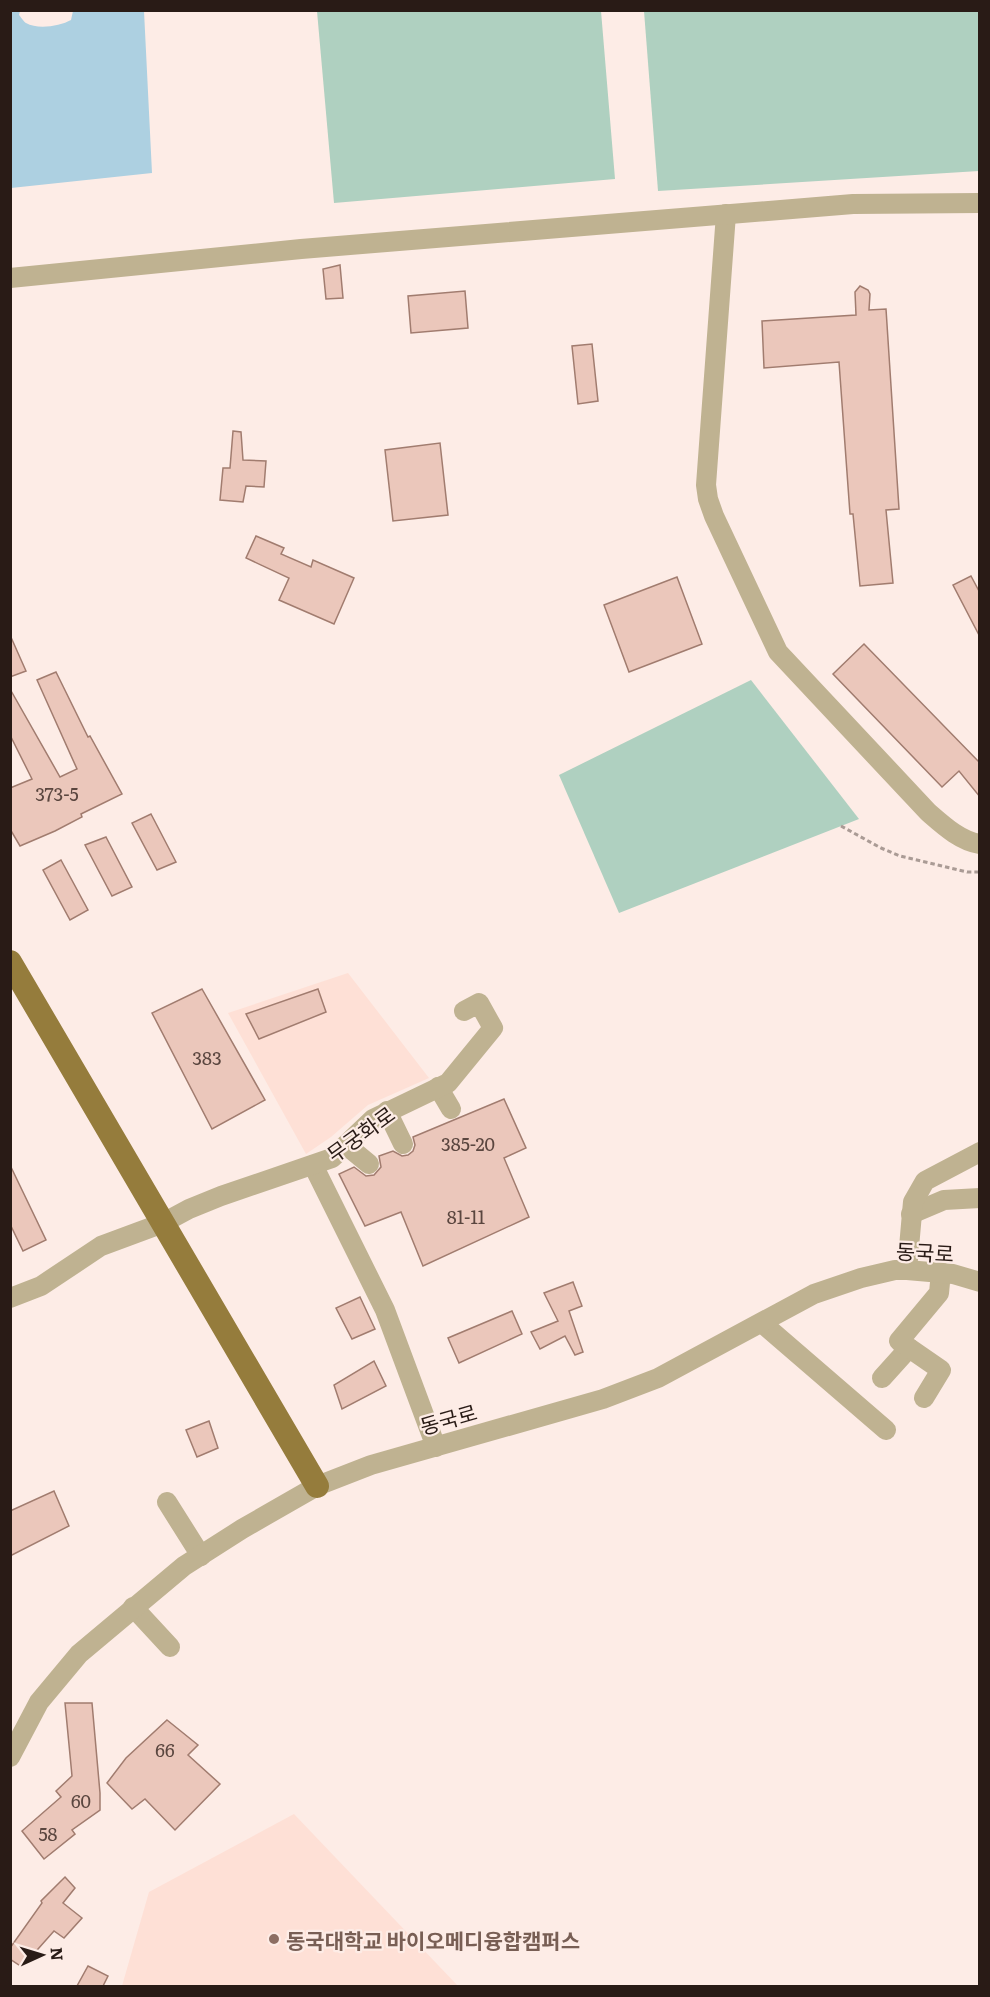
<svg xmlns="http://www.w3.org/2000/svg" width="990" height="1997" viewBox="0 0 990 1997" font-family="Literata,'Noto Sans KR',serif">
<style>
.built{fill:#fee0d6}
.green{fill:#afd0c0}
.water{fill:#add0e1}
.building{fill:#ebc7bb;stroke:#a17c6f;stroke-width:1.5}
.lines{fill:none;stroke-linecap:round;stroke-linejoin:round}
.path{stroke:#aa9b95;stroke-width:3;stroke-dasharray:4.5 3;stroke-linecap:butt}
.minor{stroke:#bfb291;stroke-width:20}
.major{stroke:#957c3c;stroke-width:24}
.education-dot{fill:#8d6e63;stroke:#fdece6;stroke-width:2}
.labels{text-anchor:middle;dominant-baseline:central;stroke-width:4.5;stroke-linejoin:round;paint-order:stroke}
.number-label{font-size:18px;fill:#5a463f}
.street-label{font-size:21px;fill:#291b16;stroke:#fdece6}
.education-label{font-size:21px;font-weight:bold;fill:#785e54;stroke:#fdece6;text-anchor:start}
</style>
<rect width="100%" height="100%" fill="#fdece6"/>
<!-- built -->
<g class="built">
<path d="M348,973L429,1078L368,1105L331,1137L306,1154L228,1013Z"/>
<path d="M294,1814L458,1986H122L149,1892Z"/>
</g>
<!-- green -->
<g class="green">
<path d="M317,11H601L615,179L334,203Z"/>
<path d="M644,11H979V171L658,191Z"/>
<path d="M751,680L859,819L619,913L559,775Z"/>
</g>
<!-- water -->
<path class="water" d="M10,11H20L19,15C20,16 24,22 26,23C38,30 60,26 71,20L73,11H144L152,173L11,188Z"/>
<!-- building -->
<g class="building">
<path d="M340,265L343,298L326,299L323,269Z"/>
<path d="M860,286L868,290L870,294L869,310L886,309L899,509L886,510L893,583L860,586L853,514H850L839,362L764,368L762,321L856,315L855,292Z"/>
<path d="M465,291L468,328L411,333L408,296Z"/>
<path d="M592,344L598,401L578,404L572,346Z"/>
<path d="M233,431L241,432L243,460L266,461L264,487L246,486L243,502L220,500L223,468H230Z"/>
<path d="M440,443L448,515L393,521L385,450Z"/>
<path d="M256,536L284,548L281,554L311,567L313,560L354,578L334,624L279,600L289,578L246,558Z"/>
<path d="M971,576L980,593V637L953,585Z"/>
<path d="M677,577L702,644L629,672L604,605Z"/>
<path d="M10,635L26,671L10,677Z"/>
<path d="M864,644L980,763V797L959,771L942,787L833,674Z"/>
<path d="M56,672L88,737L90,736L122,794L81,814L82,817L55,831L20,846L10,829V788L32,779L10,735V689L60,777L77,769L37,680Z"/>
<path d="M151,814L176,862L157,870L132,823Z"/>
<path d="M106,837L132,887L112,896L85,845Z"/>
<path d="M61,860L88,910L70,920L43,870Z"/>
<path d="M202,989L265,1100L212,1129L152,1013Z"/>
<path d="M318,989L326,1012L259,1039L246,1014Z"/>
<path d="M504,1099L526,1148L504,1158L529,1217L423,1266L401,1212L365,1226L339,1174L354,1167L366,1176L374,1175L381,1167L379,1156L393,1151L402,1156L408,1155L413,1151L415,1145L413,1137Z"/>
<path d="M10,1165L46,1240L23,1251L10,1224Z"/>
<path d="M573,1282L582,1306L569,1311L583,1352L575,1355L565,1336L540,1349L531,1332L558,1321L544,1293Z"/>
<path d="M360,1297L375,1329L352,1339L336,1308Z"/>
<path d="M512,1311L522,1334L459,1363L448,1338Z"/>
<path d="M374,1361L386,1386L342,1409L334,1385Z"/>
<path d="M209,1421L218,1448L197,1457L186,1430Z"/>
<path d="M54,1491L69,1526L10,1556V1511Z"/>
<path d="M65,1703H92L100,1793V1810L72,1830L75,1834L44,1859L22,1831L61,1797L56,1791L72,1776Z"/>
<path d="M167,1720L198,1745L188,1755L220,1784L175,1830L145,1799L132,1809L107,1783L126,1758Z"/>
<path d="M65,1877L75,1888L63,1903L82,1918L64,1938L54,1931L22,1967L10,1959V1948L42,1903L41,1901Z"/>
<path d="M88,1966L108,1976L103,1986H77Z"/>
</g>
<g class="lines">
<!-- path -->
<path class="path" d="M841,826L881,848L900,856L967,872H980"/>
<!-- minor -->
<g class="minor">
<path d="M726,214L706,485L708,499L714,516L778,652L928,812C943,825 960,841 980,844"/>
<path d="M10,278L301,249L853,204L980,203"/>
<path d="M438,1087L451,1109"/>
<path d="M387,1111L403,1144"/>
<path d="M346,1145L369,1164"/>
<path d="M313,1165L385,1310L436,1447"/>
<path d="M911,1214L944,1200L980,1198"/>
<path d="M907,1270L913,1202L925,1181L980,1152"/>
<path d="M10,1298L41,1286L101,1246L163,1223L189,1209L221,1196L332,1158L373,1119L448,1083L493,1028L479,1003L464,1011"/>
<path d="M762,1323L886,1430"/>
<path d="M882,1378L909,1348"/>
<path d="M924,1398L941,1370L899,1341L939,1293L941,1272"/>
<path d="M167,1502L201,1556"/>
<path d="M133,1607L170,1647"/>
<path d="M10,1757L39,1702L79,1654L184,1566L242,1529L317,1486L371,1465L603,1399L658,1378L814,1294L861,1278L895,1270H907L953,1274L980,1282"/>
</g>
<!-- major -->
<path class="major" d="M10,962L317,1486"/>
</g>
<!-- markers -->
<circle class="education-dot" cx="274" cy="1939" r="6"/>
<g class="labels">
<!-- number labels -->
<g class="number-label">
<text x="57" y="793">373-5</text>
<text x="207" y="1057">383</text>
<text x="468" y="1143">385-20</text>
<text x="466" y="1216">81-11</text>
<text x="165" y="1749">66</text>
<text x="81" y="1800">60</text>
<text x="48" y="1833">58</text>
</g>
<!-- street labels -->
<g class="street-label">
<text transform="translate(360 1133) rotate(-36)">무궁화로</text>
<text transform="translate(925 1251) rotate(3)">동국로</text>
<text transform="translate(448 1418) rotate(-16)">동국로</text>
</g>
<!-- education labels -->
<g class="education-label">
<text x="286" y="1939">동국대학교 바이오메디융합캠퍼스</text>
</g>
</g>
<!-- border -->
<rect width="990" height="1997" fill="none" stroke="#291b16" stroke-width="24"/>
<!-- north arrow -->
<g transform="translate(42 1955) rotate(86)" stroke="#fdece6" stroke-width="4.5" paint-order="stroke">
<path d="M0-4.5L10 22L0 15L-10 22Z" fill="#291b16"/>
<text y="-9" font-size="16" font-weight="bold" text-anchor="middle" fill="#291b16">N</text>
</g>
</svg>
